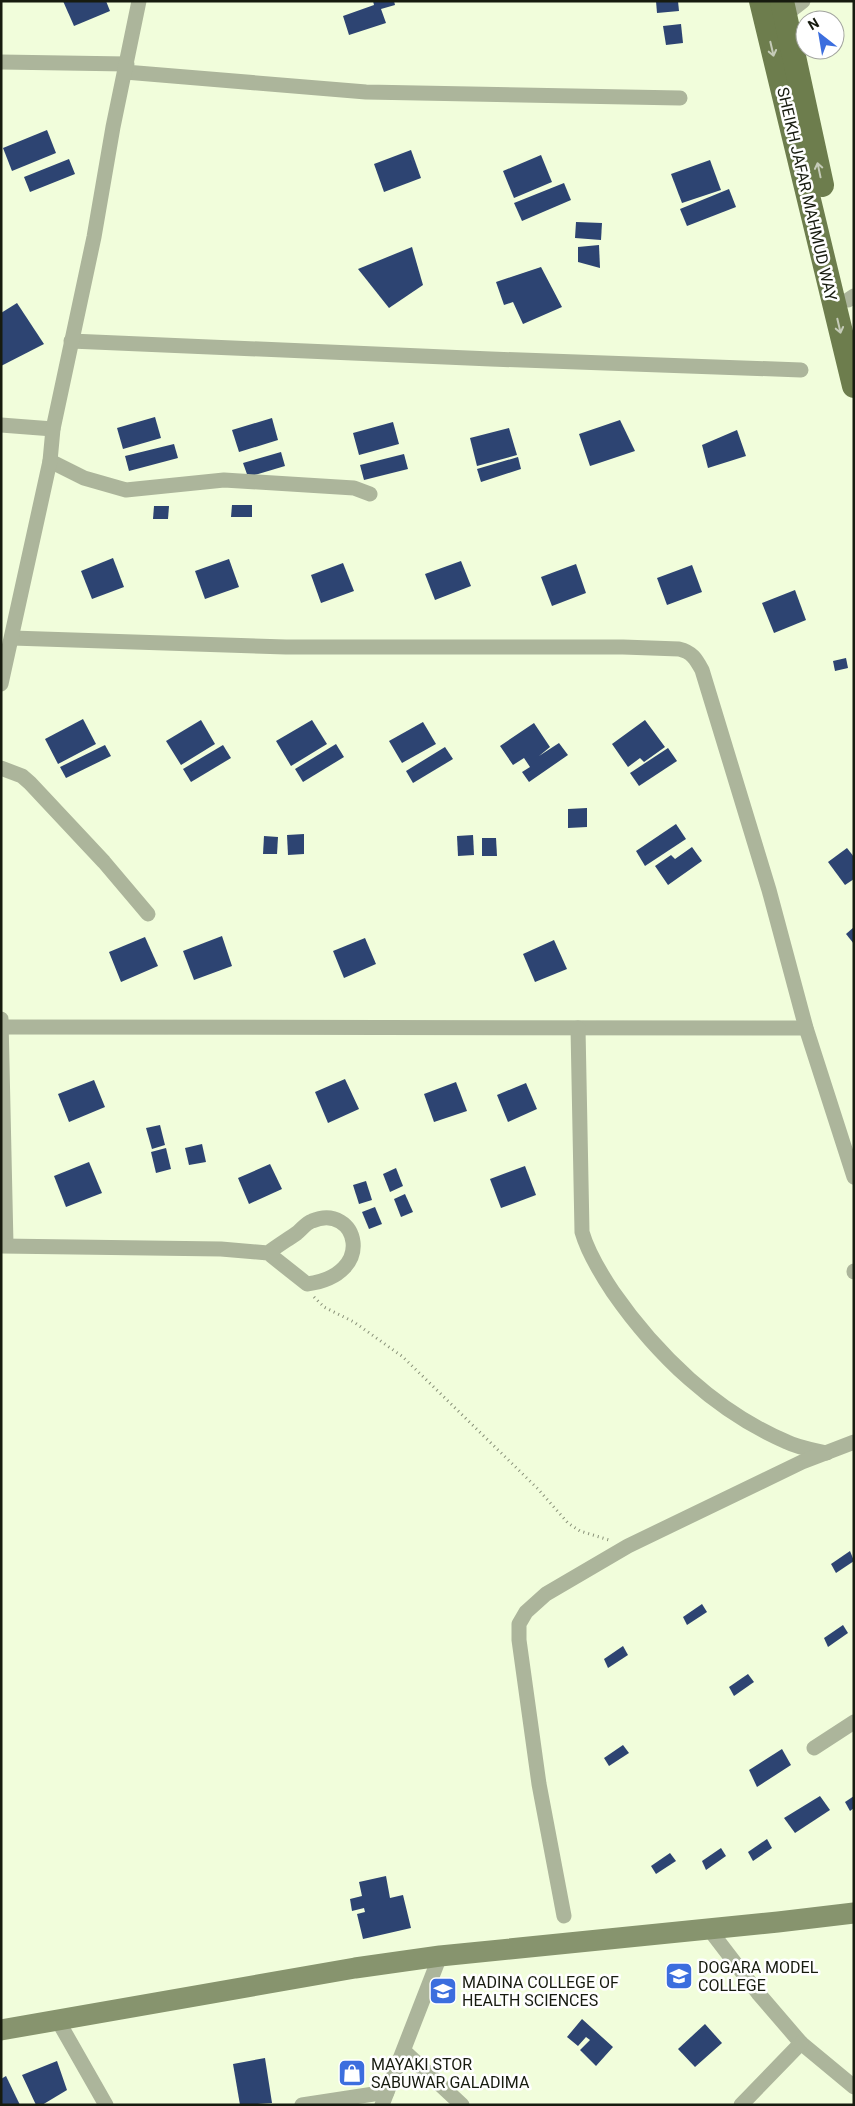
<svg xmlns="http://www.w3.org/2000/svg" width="855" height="2106" viewBox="0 0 855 2106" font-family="Roboto,sans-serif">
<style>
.building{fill:#2d4472}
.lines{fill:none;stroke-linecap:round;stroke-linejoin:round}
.path{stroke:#889078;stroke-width:3;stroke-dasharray:1 4;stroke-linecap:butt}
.street{stroke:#acb59b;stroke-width:15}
.secondary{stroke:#87946e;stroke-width:21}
.primary{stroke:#6d7d4d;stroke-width:24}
.oneway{stroke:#c5cbb8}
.labels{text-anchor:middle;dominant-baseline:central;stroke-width:5;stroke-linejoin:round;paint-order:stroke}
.street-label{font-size:16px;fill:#171b0f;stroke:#fff}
.poi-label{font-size:16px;fill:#171b0f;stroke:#fff;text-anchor:start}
</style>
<rect width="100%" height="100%" fill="#f1fddb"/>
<!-- building -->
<g class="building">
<path d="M63,1H106L110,11L74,26Z"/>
<path d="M373,1H394L395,5L381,9L386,23L349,35L343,16L374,5Z"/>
<path d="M656,1H678L679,11L657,13Z"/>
<path d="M681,24L683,43L666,45L663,26Z"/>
<path d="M47,130L56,153L12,171L3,148Z"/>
<path d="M411,150L421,178L384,192L374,164Z"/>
<path d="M541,155L552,182L514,198L503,171Z"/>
<path d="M69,159L75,174L30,192L24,177Z"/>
<path d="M710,160L721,190L682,203L671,174Z"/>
<path d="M564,183L571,200L522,221L514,203Z"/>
<path d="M729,189L736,207L687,226L680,209Z"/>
<path d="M576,222L602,223L601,240L575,238Z"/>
<path d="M599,245L600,268L578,262V247Z"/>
<path d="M412,247L423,285L389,308L358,269Z"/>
<path d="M541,267L562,307L523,324L513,302L504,305L496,282Z"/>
<path d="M17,303L44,344L1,366V313Z"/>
<path d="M155,417L161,438L123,449L117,428Z"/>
<path d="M272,418L278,440L239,452L232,430Z"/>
<path d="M620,420L635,451L590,466L579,434Z"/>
<path d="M393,422L399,444L359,455L353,433Z"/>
<path d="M509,428L517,455L477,466L470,438Z"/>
<path d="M737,430L746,456L708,468L702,445Z"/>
<path d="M174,444L178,458L129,471L125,456Z"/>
<path d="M281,452L285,466L248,477L243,463Z"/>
<path d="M404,454L408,469L364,480L360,465Z"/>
<path d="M518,457L521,469L481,482L477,469Z"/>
<path d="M232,505H252V517H231Z"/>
<path d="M154,506H169L168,519H153Z"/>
<path d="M113,558L124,587L92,599L81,571Z"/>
<path d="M229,559L239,587L205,599L195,571Z"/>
<path d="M461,561L471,586L435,600L425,574Z"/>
<path d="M343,563L354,591L321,603L311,575Z"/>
<path d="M576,564L586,593L552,606L541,577Z"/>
<path d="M692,565L702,592L667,605L657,578Z"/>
<path d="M795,590L806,620L774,633L762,603Z"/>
<path d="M846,658L848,668L835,671L833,661Z"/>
<path d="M83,719L96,744L58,764L45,739Z"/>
<path d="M201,720L215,744L181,765L166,741Z"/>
<path d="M312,720L327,744L291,766L276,741Z"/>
<path d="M645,720L665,747L644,762L640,758L628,767L612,744Z"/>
<path d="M423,722L436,744L402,763L389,741Z"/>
<path d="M534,723L550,747L539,756L559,743L568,755L529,782L522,772L530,767L524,758L513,765L500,746Z"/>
<path d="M336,744L344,757L303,782L295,769Z"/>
<path d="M105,745L111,756L66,778L60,767Z"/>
<path d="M223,745L231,758L191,782L183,769Z"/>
<path d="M445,747L453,759L413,783L406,771Z"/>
<path d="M668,748L677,761L639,786L630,773Z"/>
<path d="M587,808V827L568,828V809Z"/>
<path d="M676,824L686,839L645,866L636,851Z"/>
<path d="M304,834V854L288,855L287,835Z"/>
<path d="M473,835L474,855L458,856L457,836Z"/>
<path d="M264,836L278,837L277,854H263Z"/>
<path d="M482,838H496L497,856H482Z"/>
<path d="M692,847L702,861L668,885L655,866L671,855L675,859Z"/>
<path d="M847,848L854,857V879L845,885L828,862Z"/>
<path d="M854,927V944L846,934Z"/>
<path d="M222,936L232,966L194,980L183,951Z"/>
<path d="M145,937L158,966L121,982L109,952Z"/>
<path d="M365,938L376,964L344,978L333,951Z"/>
<path d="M554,940L567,969L535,982L523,954Z"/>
<path d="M345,1079L359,1109L328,1123L315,1092Z"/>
<path d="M94,1080L105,1107L69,1122L58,1094Z"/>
<path d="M456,1082L467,1111L434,1122L424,1094Z"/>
<path d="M526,1083L537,1109L508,1122L497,1095Z"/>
<path d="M160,1125L165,1145L152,1149L146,1128Z"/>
<path d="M202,1144L206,1162L189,1165L185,1148Z"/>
<path d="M166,1148L171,1169L156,1173L151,1152Z"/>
<path d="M89,1162L102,1193L66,1207L54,1176Z"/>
<path d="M270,1164L282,1189L249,1204L238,1178Z"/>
<path d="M525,1166L536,1195L501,1208L490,1179Z"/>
<path d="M396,1168L403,1186L390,1192L383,1174Z"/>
<path d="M366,1181L372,1200L359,1204L353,1185Z"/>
<path d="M405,1194L413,1212L401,1217L394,1199Z"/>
<path d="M375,1207L382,1224L369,1229L362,1212Z"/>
<path d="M850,1551L854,1561L836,1573L831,1564Z"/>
<path d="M702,1604L707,1612L687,1625L683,1617Z"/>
<path d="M843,1625L848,1633L828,1647L824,1638Z"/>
<path d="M623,1646L628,1655L608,1668L604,1659Z"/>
<path d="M748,1674L754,1682L734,1696L729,1687Z"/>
<path d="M623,1745L629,1753L609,1766L604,1758Z"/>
<path d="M782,1749L791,1765L757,1787L749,1770Z"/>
<path d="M820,1796L830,1810L795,1833L784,1818Z"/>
<path d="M854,1796V1808L850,1811L845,1802Z"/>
<path d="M767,1839L772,1848L753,1861L748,1852Z"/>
<path d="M721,1848L726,1856L706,1870L702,1861Z"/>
<path d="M670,1853L676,1861L656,1874L651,1866Z"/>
<path d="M386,1876L390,1898L403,1895L411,1928L363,1939L357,1914L365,1912L364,1908L352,1911L350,1899L362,1896L359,1882Z"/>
<path d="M582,2019L613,2047L596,2066L580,2050L590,2040L586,2037L578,2046L567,2037Z"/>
<path d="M705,2024L722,2043L695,2067L678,2049Z"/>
<path d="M265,2058L272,2103L240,2105L233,2064Z"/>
<path d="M57,2061L67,2090L42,2105H36L22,2075Z"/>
<path d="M6,2076L20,2105H1V2079Z"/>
</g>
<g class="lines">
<!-- path -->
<path class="path" d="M314,1297L324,1307L354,1322L403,1357L538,1489L568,1523L580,1531L609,1540"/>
<!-- street -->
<g class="street">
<path d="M785,15L803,1"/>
<path d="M1,62L127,64"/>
<path d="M125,72L366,92L680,98"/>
<path d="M848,300L854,296"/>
<path d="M71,341L491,359L801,370"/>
<path d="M1,425L53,429"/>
<path d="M50,461L84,478L126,490L224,480L354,488L370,494"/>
<path d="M12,638L286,647H623L679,649C692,652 696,659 702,670L769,890L806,1028L854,1177"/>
<path d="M1,684L50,461L53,429L94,237L113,127L139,1"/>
<path d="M1,768L22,776L30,783L104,862L148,914"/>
<path d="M1,1019L6,1245"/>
<path d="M1,1027L806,1028"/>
<path d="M578,1028L582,1232C588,1253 601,1274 613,1292C656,1354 716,1412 787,1442C799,1448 814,1450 827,1453"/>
<path d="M1,1246L221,1249L268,1253L307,1284C378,1275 357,1202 312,1221C306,1223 302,1229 297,1233C287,1240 277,1246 268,1253"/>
<path d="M854,1271V1272"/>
<path d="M814,1748L854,1722"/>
<path d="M564,1916L539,1784L519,1640V1624L526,1612L546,1594L628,1546L802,1462L854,1442"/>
<path d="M709,1929L758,1993L801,2043L854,2087"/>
<path d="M57,2019L106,2105"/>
<path d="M404,2051L462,2105"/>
<path d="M302,2105L387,2092"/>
<path d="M382,2105L440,1956"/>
<path d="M741,2105L801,2043"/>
</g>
<!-- secondary -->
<path class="secondary" d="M1,2030L355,1968L440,1956L778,1922L854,1913"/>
<!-- primary -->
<g class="primary">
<path d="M761,1L854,386"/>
<path d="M782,1L822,185"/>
</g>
</g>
<!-- one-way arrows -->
<defs><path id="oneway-shaft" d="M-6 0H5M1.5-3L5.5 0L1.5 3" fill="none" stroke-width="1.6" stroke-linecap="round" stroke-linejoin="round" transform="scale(1.25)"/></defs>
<g class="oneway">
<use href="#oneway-shaft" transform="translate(772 49) rotate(77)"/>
<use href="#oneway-shaft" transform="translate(819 170) rotate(-102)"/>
<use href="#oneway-shaft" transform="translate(839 326) rotate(77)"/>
</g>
<!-- icons -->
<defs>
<g id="school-square" transform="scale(1.4375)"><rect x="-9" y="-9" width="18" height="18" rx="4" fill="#3c6ede" stroke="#fff"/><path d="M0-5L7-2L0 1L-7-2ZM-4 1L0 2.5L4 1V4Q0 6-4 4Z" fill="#fff"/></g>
<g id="shop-square" transform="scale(1.4375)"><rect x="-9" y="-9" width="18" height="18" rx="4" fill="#3c6ede" stroke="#fff"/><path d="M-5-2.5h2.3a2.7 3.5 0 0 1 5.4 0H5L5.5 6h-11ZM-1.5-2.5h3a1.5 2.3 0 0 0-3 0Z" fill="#fff"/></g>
</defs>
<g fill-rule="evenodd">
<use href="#school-square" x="679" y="1976"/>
<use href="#school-square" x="443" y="1991"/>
<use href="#shop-square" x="352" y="2073"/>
</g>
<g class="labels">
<!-- street labels -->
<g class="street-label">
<text transform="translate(807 194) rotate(77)">SHEIKH JAFAR MAHMUD WAY</text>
</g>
<!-- poi labels -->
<g class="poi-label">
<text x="698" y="1967">DOGARA MODEL<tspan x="698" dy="18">COLLEGE</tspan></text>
<text x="462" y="1982">MADINA COLLEGE OF<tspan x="462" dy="18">HEALTH SCIENCES</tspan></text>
<text x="371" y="2064">MAYAKI STOR<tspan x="371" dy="18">SABUWAR GALADIMA</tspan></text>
</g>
</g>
<!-- border -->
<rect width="855" height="2106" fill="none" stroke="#171b0f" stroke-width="5"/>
<!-- north arrow -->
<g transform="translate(820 35) rotate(329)"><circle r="24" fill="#ffffff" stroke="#a2a49f"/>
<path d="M0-4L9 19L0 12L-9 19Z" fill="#3c6ede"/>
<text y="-8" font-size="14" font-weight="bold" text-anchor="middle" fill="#171b0f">N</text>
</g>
</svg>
